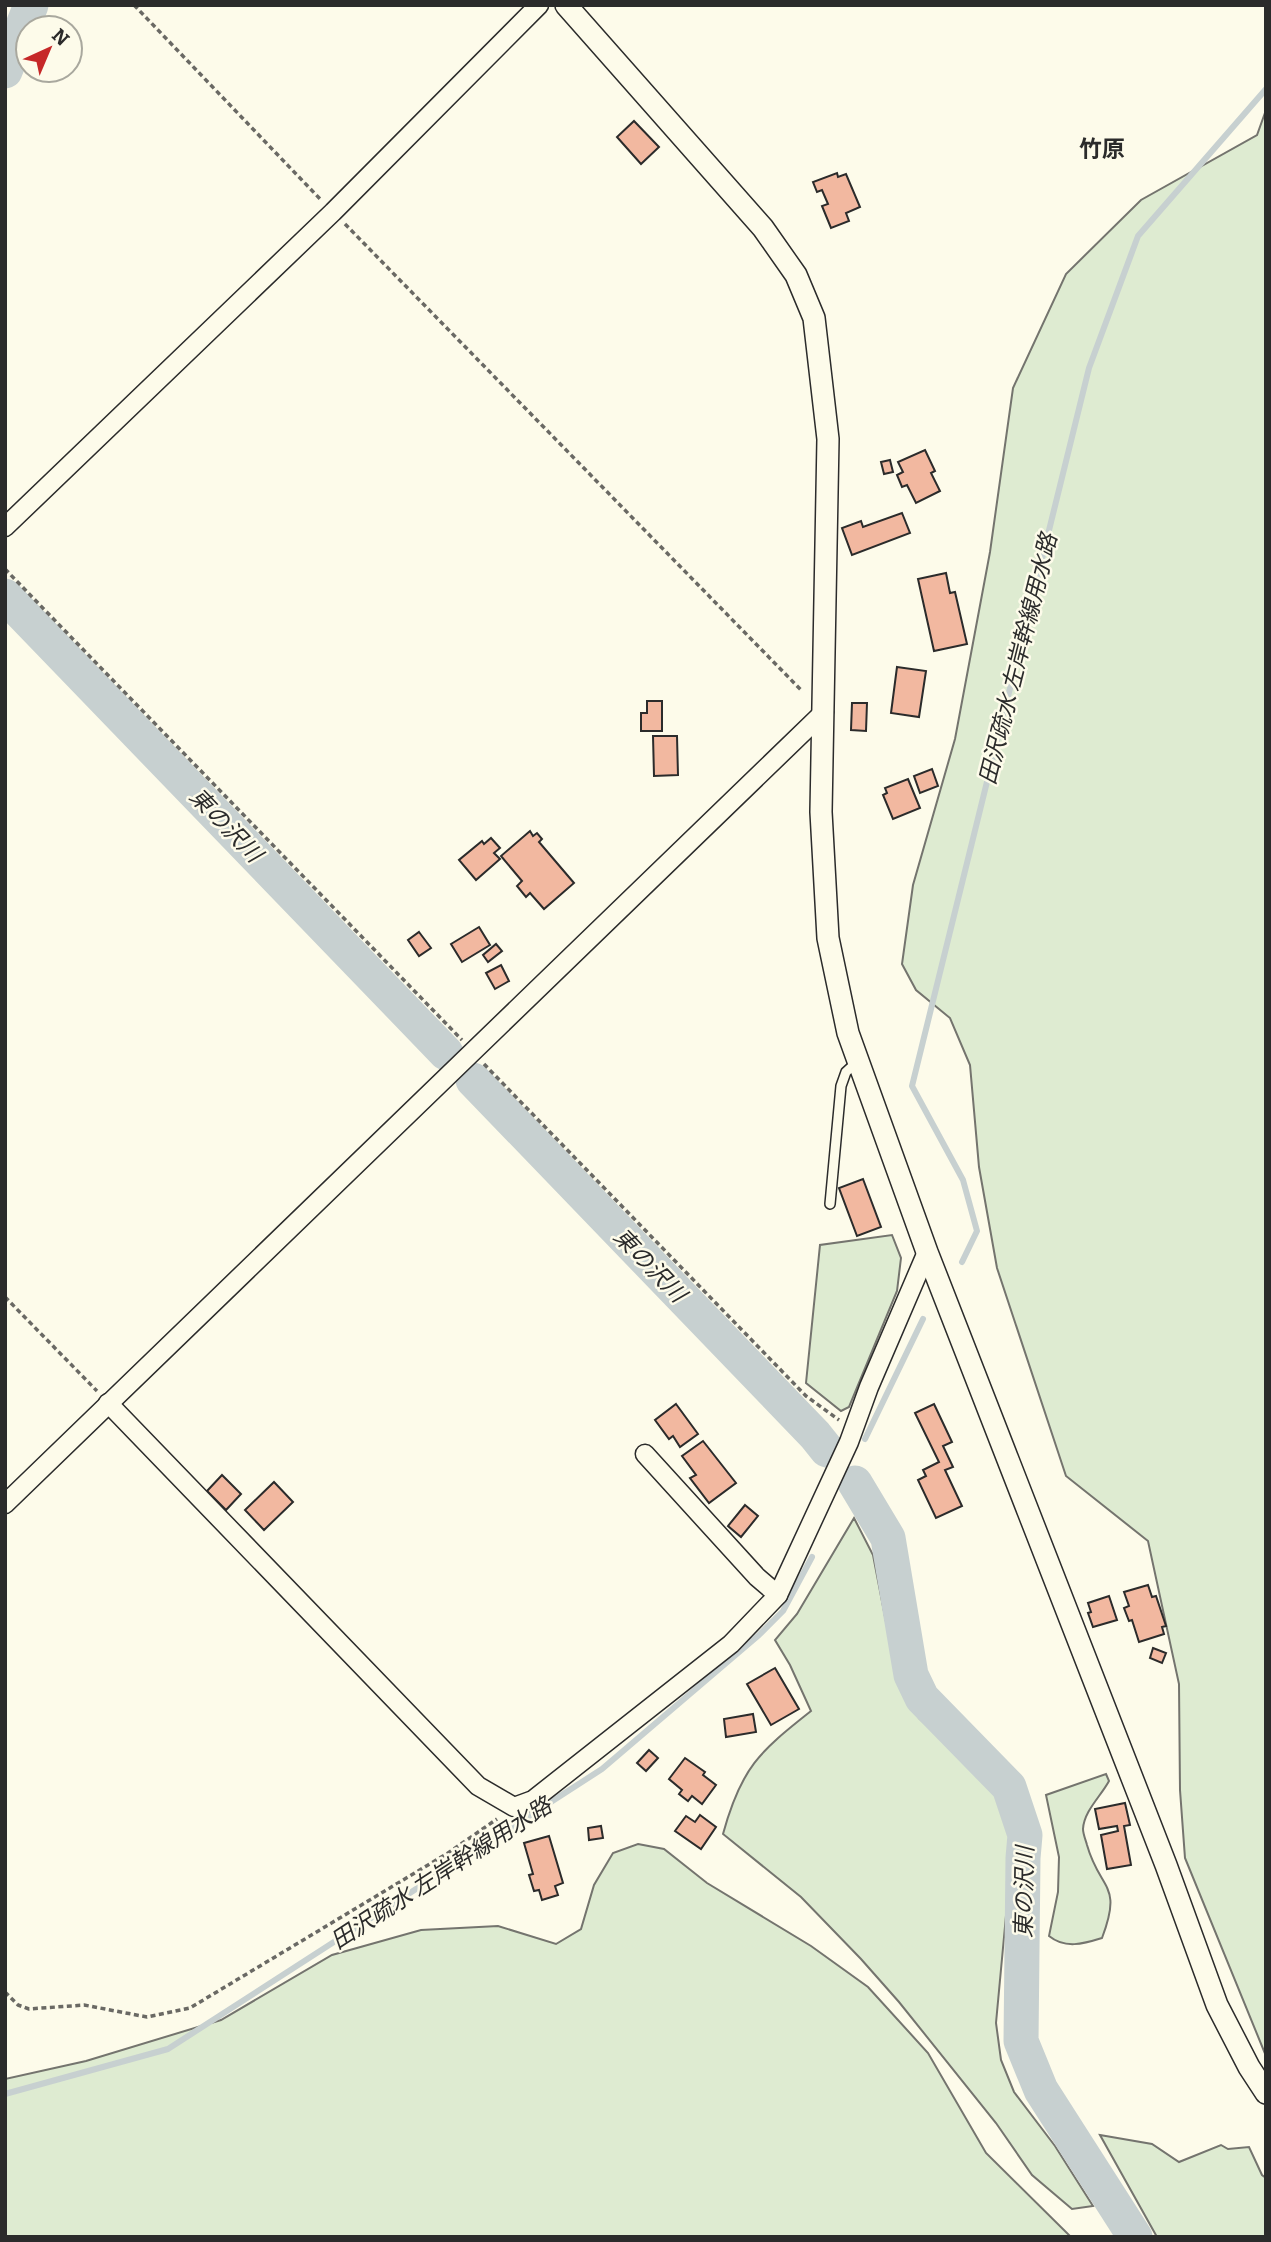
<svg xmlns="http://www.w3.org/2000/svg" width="1271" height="2242" viewBox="0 0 1271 2242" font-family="Bitter,'Noto Sans JP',serif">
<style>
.green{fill:#deebd1;stroke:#74746e;stroke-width:2}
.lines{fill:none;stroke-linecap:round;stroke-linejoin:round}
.stream{stroke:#c7d0d0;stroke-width:6}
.river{stroke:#c7d0d0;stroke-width:35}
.building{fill:#f2b8a0;stroke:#2b2b2b;stroke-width:2}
.service-casing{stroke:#2b2b2b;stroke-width:12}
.minor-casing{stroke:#2b2b2b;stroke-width:21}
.tertiary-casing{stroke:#2b2b2b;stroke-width:24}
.path{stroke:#6a6964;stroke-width:3.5;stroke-dasharray:5 3.5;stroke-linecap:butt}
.service{stroke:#fdfbea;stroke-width:9}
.minor{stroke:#fdfbea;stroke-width:18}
.tertiary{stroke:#fdfbea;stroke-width:21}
.labels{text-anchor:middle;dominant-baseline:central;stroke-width:5;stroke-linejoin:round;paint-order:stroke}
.neighbourhood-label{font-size:23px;font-weight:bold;fill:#2b2b2b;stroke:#fdfbea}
.water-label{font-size:23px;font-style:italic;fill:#2b2b2b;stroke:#fdfbea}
</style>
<rect width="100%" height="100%" fill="#fdfbea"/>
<!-- green -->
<g class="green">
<path d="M1266,110V2056L1185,1858L1180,1790L1179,1684L1148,1541L1066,1476L997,1268L979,1167L970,1065L950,1018L916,990L902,964L913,885L955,739L990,552L1013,388L1066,274L1141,200L1257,135Z"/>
<path d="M892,1235L901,1258L897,1291L849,1407L841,1411L806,1383L820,1245Z"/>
<path d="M854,1518L873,1555L896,1673L903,1691L919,1718L981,1776L997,1797L1008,1824L1011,1862L996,2023L1001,2060L1014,2092L1055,2146L1093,2206L1072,2209L1032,2175L996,2123L899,2002L861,1959L801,1897L723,1834C741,1768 759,1752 811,1711L790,1665L775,1640L797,1614Z"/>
<path d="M1106,1774L1109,1781C1101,1796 1084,1811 1083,1829C1083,1834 1086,1841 1087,1845C1100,1891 1123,1883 1102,1938C1083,1944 1065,1949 1049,1936L1058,1892L1059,1857L1046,1795Z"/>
<path d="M638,1844L664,1849L707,1883L811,1946L868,1987L928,2053L986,2153L1071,2237H5V2079L86,2061L221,2020L332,1955L421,1930L498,1926L556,1944L581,1929L594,1885L613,1853Z"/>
<path d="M1100,2135L1152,2144L1179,2162L1221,2145L1228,2149L1249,2147L1262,2175L1266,2178V2237H1157Z"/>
</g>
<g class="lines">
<!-- stream -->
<g class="stream">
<path d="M962,1262L977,1231L963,1180L912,1086L1089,368L1138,236L1266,89"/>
<path d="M865,1439L923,1319"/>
<path d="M5,2094L168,2049L602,1769L759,1635L783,1611L812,1557"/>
</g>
<!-- river -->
<g class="river">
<path d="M5,71L31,5"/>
<path d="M5,596L446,1053"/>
<path d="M473,1080L815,1435L827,1450"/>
<path d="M855,1483L888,1538L911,1675L922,1698L1009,1787L1025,1835L1023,1858L1021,2041L1041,2090L1135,2237"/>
</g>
</g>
<!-- building -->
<g class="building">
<path d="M634,121L659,147L641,164L617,137Z"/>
<path d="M837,173L838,177L846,174L860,207L846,213L849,221L831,228L822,206L828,204L822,190L817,192L813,182Z"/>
<path d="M925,450L935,471L931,473L940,491L916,503L907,485L902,487L897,475L903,472L898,462Z"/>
<path d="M890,460L893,472L884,474L881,462Z"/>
<path d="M902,513L910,533L852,555L842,528L861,521L863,527Z"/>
<path d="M946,573L950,593L955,592L967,644L934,651L918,579Z"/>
<path d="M897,667L926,671L919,717L891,713Z"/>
<path d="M647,701H662V731H641V713H647Z"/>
<path d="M852,703H867L866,731L851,730Z"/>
<path d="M653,736H677L678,775L654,776Z"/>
<path d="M932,769L938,786L920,793L914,776Z"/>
<path d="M908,779L920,808L893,819L883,795L887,793L885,788Z"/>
<path d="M530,831L533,836L537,833L542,839L539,842L574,883L544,909L530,893L526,897L517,886L522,881L501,856Z"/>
<path d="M491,838L500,848L494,853L500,859L476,880L459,860L482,841L484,844Z"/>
<path d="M479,927L490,945L462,962L451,944Z"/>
<path d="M419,932L431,948L419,956L408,940Z"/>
<path d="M496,944L502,951L488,962L483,955Z"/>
<path d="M501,965L509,981L495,989L486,973Z"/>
<path d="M863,1179L881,1227L857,1236L839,1188Z"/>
<path d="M676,1404L698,1434L680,1447L673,1436L669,1439L655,1420Z"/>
<path d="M934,1404L952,1442L943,1446L953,1467L945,1470L962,1506L936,1518L918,1480L926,1476L923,1470L939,1462L915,1413Z"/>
<path d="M703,1441L736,1483L709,1503L690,1478L696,1475L682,1456Z"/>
<path d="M222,1475L241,1494L226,1510L207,1491Z"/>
<path d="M274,1482L293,1502L264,1530L245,1510Z"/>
<path d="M745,1505L758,1516L741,1537L728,1526Z"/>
<path d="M1148,1585L1152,1597L1156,1596L1166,1626L1162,1627L1164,1634L1139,1642L1132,1620L1129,1621L1124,1608L1129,1606L1124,1592Z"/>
<path d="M1109,1596L1117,1620L1093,1627L1088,1613L1091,1612L1088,1603Z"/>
<path d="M1153,1648L1166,1653L1162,1663L1150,1658Z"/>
<path d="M775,1668L799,1709L771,1725L747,1684Z"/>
<path d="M753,1714L756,1732L726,1737L724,1719Z"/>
<path d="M649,1750L658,1758L646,1771L637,1763Z"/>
<path d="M685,1758L705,1772L703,1775L716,1785L702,1804L692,1796L688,1801L679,1794L682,1790L669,1779Z"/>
<path d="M1125,1803L1130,1825L1124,1826L1131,1865L1107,1869L1101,1835L1118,1831L1117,1826L1099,1829L1095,1809Z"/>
<path d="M700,1815L716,1827L701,1849L675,1831L686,1816L695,1822Z"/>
<path d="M601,1826L603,1838L589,1840L588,1828Z"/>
<path d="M549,1836L563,1883L555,1886L558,1895L542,1900L539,1890L534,1891L529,1875L533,1874L524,1843Z"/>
</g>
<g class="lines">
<!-- service casing -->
<g class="service-casing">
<path id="service" d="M830,1204L841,1086L846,1072L857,1062"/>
</g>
<!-- minor casing -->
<g class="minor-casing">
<g id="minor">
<path d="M5,527L333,212L539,5"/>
<path d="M108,1403L478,1786L514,1807L533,1800L731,1644L778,1595L849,1442L869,1387L927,1252"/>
<path d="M645,1454L757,1577L778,1595"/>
<path d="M5,1504L824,712"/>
</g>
</g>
<!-- tertiary casing -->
<g class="tertiary-casing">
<path id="tertiary" d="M566,5L763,228L796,275L814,318L828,439L821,812L828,938L848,1033L927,1252L1166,1865L1217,2005L1249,2067L1266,2093"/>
</g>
<!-- path -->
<g class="path">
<path d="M134,5L322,201"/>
<path d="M345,224L802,691"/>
<path d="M5,569L462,1040"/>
<path d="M484,1064L806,1396L839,1420"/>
<path d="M5,1297L97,1391"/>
<path d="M5,1992L18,2005L29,2009L84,2005L147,2017L190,2008L448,1853L497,1819"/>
</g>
<!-- service -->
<use href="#service" class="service"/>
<!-- minor -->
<use href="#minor" class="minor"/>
<!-- tertiary -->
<use href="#tertiary" class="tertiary"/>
</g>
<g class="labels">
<!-- neighbourhood labels -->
<g class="neighbourhood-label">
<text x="1102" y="149">竹原</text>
</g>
<!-- water labels -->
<g class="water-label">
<text transform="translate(1018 659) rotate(-76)">田沢疏水 左岸幹線用水路</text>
<text transform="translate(226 825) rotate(46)">東の沢川</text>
<text transform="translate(650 1265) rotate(46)">東の沢川</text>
<text transform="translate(441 1873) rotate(-33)">田沢疏水 左岸幹線用水路</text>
<text transform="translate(1024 1892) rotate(-89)">東の沢川</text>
</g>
</g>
<!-- border -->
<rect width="1271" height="2242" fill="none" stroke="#2b2b2b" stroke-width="14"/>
<!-- north arrow -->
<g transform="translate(49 49) rotate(44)"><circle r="33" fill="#fdfbea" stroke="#a9a89e" stroke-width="2"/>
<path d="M0-5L12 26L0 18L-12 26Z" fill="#c62828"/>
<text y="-10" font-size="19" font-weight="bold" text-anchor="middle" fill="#2b2b2b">N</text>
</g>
</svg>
